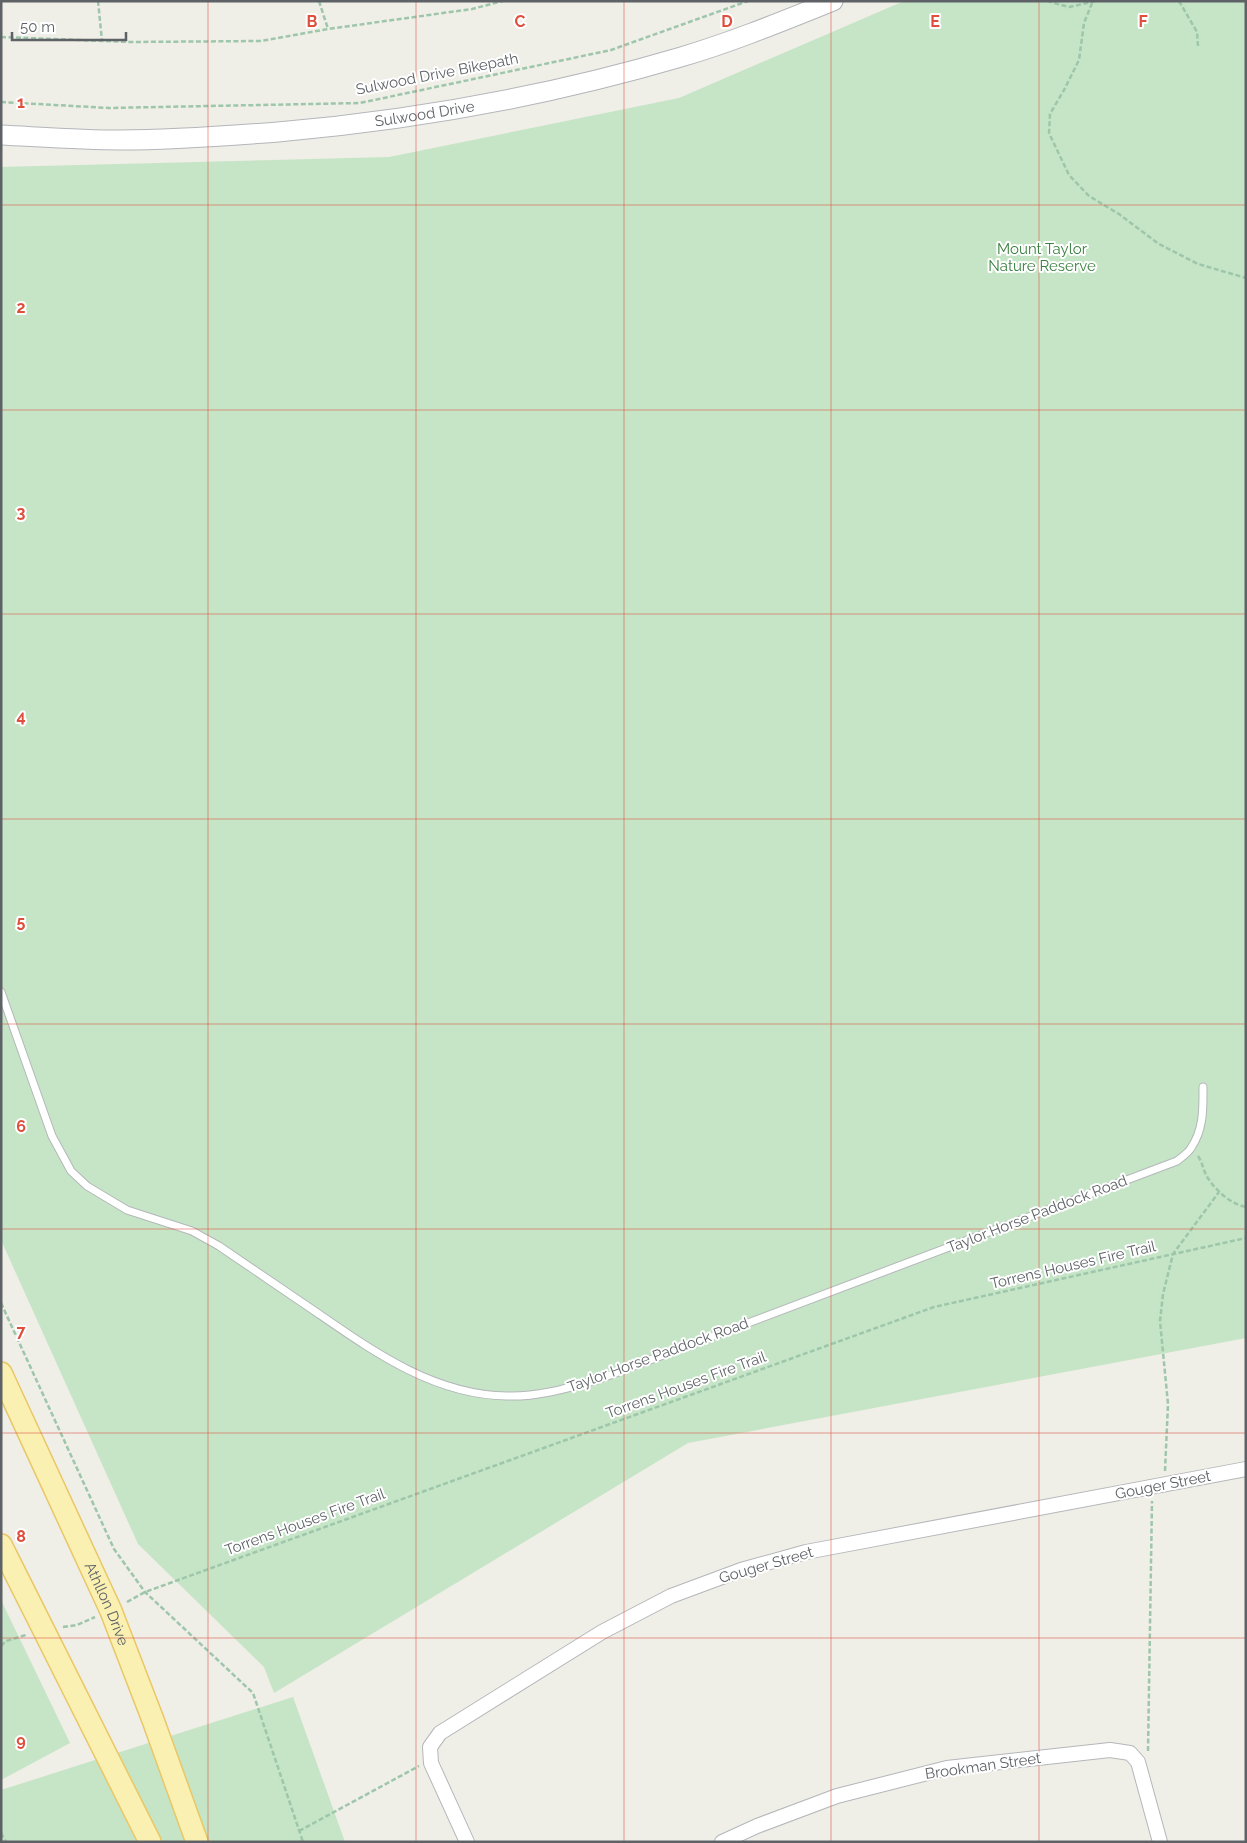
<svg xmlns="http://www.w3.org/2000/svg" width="1247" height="1843" viewBox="0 0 1247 1843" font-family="Raleway,sans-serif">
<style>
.green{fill:#c5e5c6}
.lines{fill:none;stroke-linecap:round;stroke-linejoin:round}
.lane-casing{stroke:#b4b7ba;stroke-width:9}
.street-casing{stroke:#b4b7ba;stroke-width:16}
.secondary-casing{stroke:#b3b6ba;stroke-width:21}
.primary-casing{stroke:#e9c767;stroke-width:24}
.path{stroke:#9ec6ab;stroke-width:2.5;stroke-dasharray:5 2.5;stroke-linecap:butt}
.lane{stroke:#fff;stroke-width:7}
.street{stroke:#fff;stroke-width:14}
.secondary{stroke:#fff;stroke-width:19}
.primary{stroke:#faf0b2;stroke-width:21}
.grid{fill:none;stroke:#de4f3e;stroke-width:1;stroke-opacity:0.55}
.labels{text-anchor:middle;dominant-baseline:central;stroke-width:4;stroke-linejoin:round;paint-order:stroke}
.street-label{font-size:15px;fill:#5e6266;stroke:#fff}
.park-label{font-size:15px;fill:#3b8140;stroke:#fff}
.grid-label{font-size:16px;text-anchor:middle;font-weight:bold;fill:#de4f3e;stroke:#fff;stroke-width:4;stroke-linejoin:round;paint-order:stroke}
</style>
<rect width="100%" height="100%" fill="#efeee7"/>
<!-- green -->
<g class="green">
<path d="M904,1H1246V1338L688,1443L274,1693L264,1667L138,1544L1,1240V167L389,157L679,98Z"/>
<path d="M1,1600L70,1743L1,1780Z"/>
<path d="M293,1697L345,1842H1V1790Z"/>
</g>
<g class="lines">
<!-- lane casing -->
<g class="lane-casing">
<path id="lane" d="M1,992L52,1136L71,1171L87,1186L127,1210L192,1231L219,1246C251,1268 284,1290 316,1312C374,1352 434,1395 507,1396C538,1397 568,1388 597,1380L1177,1161C1182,1157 1188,1153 1191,1148C1204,1129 1203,1108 1203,1087"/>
</g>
<!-- street casing -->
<g class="street-casing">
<g id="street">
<path d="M467,1842L431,1763L430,1747L440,1733L602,1632L671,1596L741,1570L806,1552L1246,1469"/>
<path d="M722,1842L757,1826L837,1796L947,1768L1110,1750L1130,1753L1138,1762L1160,1842"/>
</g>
</g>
<!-- secondary casing -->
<g class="secondary-casing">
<g id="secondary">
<path id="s1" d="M1,135C41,137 81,140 121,140C173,140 226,136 278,132C415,120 549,96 681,57C732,42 783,21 833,1"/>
</g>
</g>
<!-- primary casing -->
<g class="primary-casing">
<g id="primary">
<path id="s2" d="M1,1373L111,1611L153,1720L197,1842"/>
<path d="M1,1545L150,1842"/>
</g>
</g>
<!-- path -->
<g class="path">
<path d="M98,1L102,41"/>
<path d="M319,1L328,29"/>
<path d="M1047,1L1069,7L1096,1"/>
<path d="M1179,1L1197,32L1198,46"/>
<path d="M1092,3L1084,23L1079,60L1064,90L1050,114L1049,133L1069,175L1089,196L1119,214L1159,244L1198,264L1246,278"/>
<path d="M1,37L130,42L261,41L328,29L472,9L503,1"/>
<path d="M1,102L109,108L360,103L611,50L748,1"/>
<path d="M1198,1156C1202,1162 1203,1168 1206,1175C1214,1189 1230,1204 1246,1207"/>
<path d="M1,1303L114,1549L145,1592L253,1693L303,1842"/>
<path d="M1165,1471L1168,1404L1160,1321L1163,1294L1173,1254L1219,1192"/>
<path d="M127,1602L145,1592L934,1307L1246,1238"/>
<path d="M63,1627L77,1625L95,1617"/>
<path d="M1,1646L6,1641L26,1635"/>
<path d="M1148,1751L1152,1501"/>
<path d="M299,1831L419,1766"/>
<path d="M1,1833L6,1842"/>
</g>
<!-- lane -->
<use href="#lane" class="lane"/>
<!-- street -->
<use href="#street" class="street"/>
<!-- secondary -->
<use href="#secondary" class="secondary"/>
<!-- primary -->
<use href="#primary" class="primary"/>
</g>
<!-- grid -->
<path class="grid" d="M208,1V1842M416,1V1842M624,1V1842M831,1V1842M1039,1V1842M1,205H1246M1,410H1246M1,614H1246M1,819H1246M1,1024H1246M1,1229H1246M1,1433H1246M1,1638H1246"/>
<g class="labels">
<!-- street labels -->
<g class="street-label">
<text transform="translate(437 74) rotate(-11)">Sulwood Drive Bikepath</text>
<text stroke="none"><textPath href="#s1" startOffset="425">Sulwood Drive</textPath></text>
<text transform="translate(1037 1214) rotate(-21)">Taylor Horse Paddock Road</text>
<text transform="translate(1073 1265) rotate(-13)">Torrens Houses Fire Trail</text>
<text transform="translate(658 1355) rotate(-20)">Taylor Horse Paddock Road</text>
<text transform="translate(686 1385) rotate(-20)">Torrens Houses Fire Trail</text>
<text transform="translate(1163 1485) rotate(-11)">Gouger Street</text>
<text transform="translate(305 1522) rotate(-20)">Torrens Houses Fire Trail</text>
<text transform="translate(766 1565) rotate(-16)">Gouger Street</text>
<text stroke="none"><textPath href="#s2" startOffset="254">Athllon Drive</textPath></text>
<text transform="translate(983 1766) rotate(-8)">Brookman Street</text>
</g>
<!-- park labels -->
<g class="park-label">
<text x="1042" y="249">Mount Taylor<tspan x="1042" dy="17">Nature Reserve</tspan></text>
</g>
</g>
<g class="grid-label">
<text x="312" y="27">B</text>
<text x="520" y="27">C</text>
<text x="727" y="27">D</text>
<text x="935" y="27">E</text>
<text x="1143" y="27">F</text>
<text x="21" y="108">1</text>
<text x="21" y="313">2</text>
<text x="21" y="518">3</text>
<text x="21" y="722">4</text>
<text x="21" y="927">5</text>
<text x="21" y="1132">6</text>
<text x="21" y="1337">7</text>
<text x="21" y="1542">8</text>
<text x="21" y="1746">9</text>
</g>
<!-- border -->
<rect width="1247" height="1843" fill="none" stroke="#5e6266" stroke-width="5"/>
<!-- scale -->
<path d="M12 32v8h114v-8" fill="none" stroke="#5e6266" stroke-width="2.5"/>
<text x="20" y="32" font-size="15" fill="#5e6266" stroke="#ffffff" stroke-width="4" paint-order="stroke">50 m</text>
</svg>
